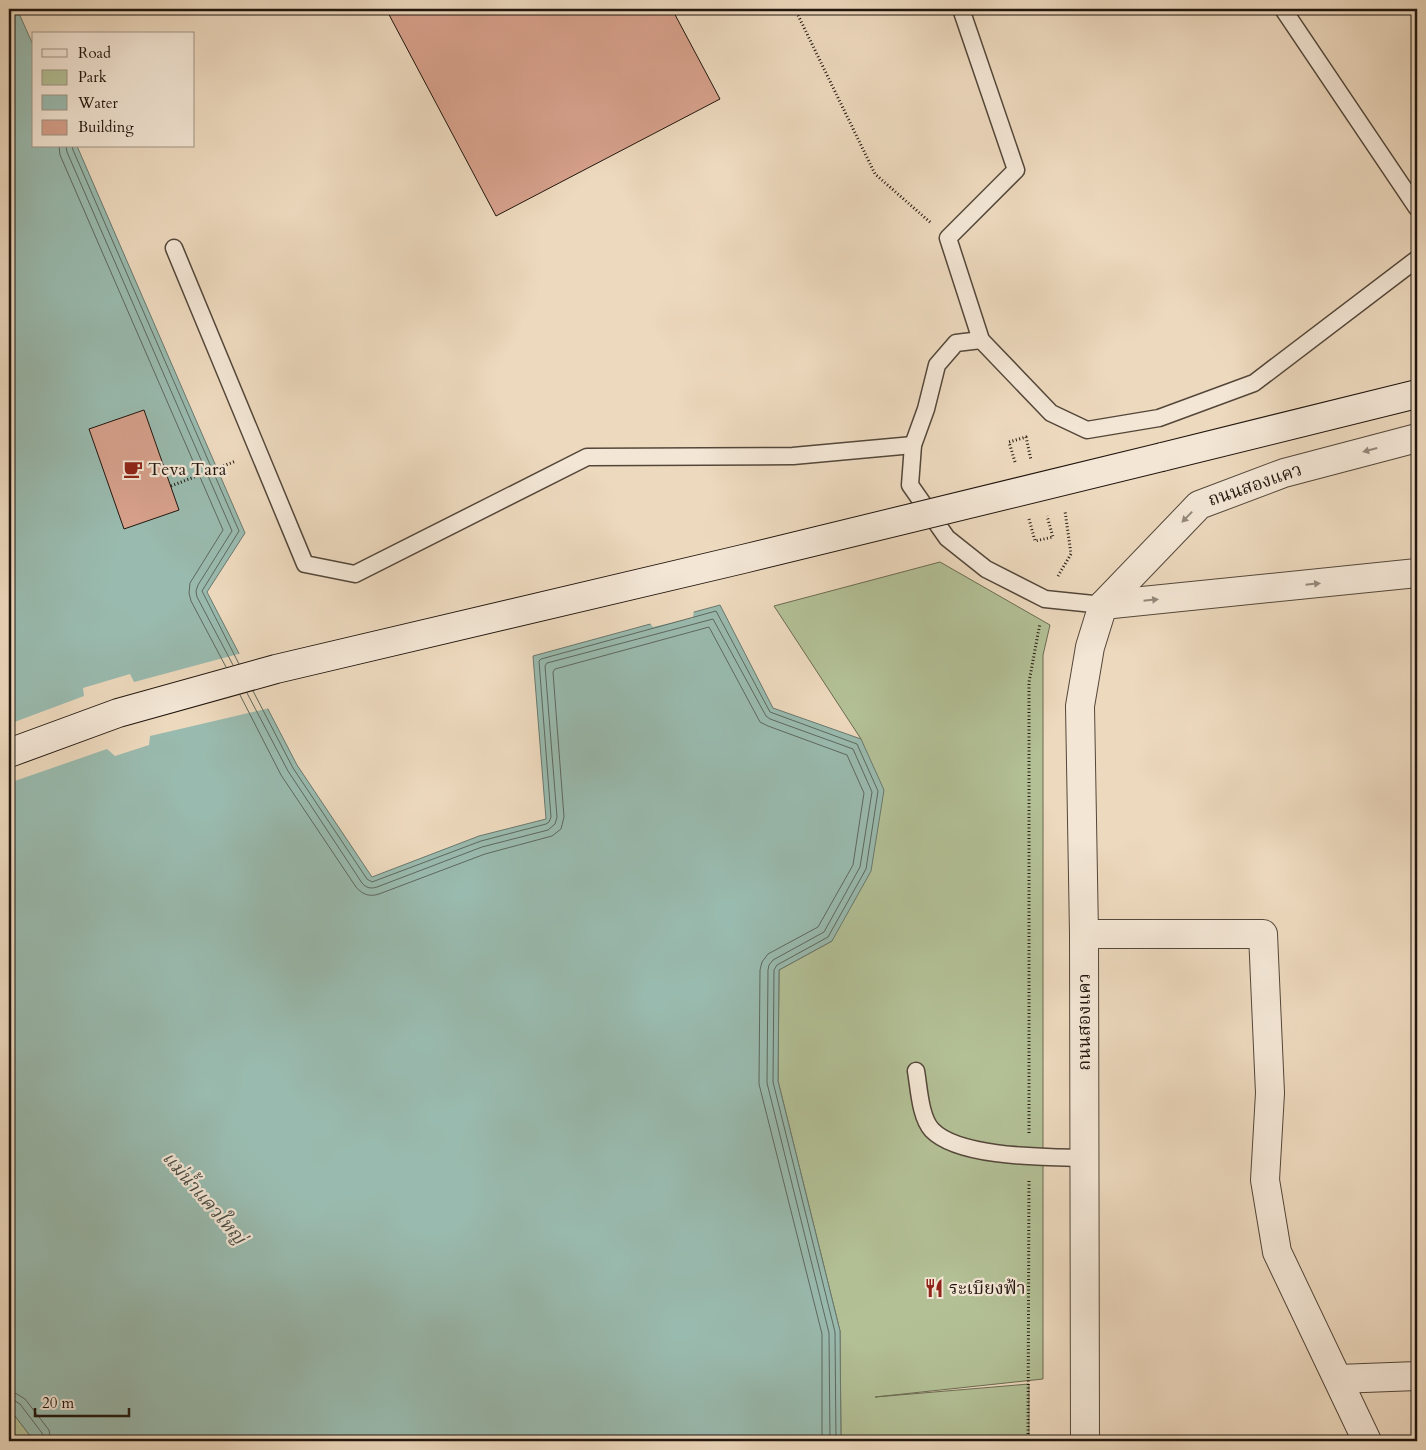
<svg xmlns="http://www.w3.org/2000/svg" width="1426" height="1450" viewBox="0 0 1426 1450" font-family="Cardo,'Noto Serif Thai',serif">
<style>
.green{fill:#b3c096;stroke:#6a6b52}
.water{fill:#99baae;stroke:#69786e}
.pier{fill:#edd9be}
.lines{fill:none;stroke-linecap:round;stroke-linejoin:round}
.shore{stroke:#5d685e;stroke-width:1}
.building{fill:#d6a08b;stroke:#21160e}
.service-casing{stroke:#54473a;stroke-width:19}
.minor-casing{stroke:#54473a;stroke-width:30}
.secondary-casing{stroke:#21160e;stroke-width:30}
.path{stroke:#21160e;stroke-width:3;stroke-dasharray:1 2.5;stroke-linecap:butt}
.service{stroke:#f3e6d5;stroke-width:16}
.minor{stroke:#f3e6d5;stroke-width:28}
.secondary{stroke:#f3e6d5;stroke-width:28}
.secondary-bridge-casing{stroke:#21160e;stroke-width:30;stroke-linecap:butt}
.secondary-bridge{stroke:#f3e6d5;stroke-width:28}
.oneway{fill:#94887b}
.labels{text-anchor:middle;dominant-baseline:central;stroke-width:4.5;stroke-linejoin:round;paint-order:stroke}
.poi-label{font-size:18px;fill:#21160e;stroke:#f3e6d5;text-anchor:start}
.street-label{font-size:18px;fill:#21160e;stroke:#f3e6d5}
.water-label{font-size:19px;font-style:italic;fill:#4b4f46;stroke:#f3e6d5}
</style>
<rect width="100%" height="100%" fill="#edd9be"/>
<filter id="stains"><feTurbulence type="fractalNoise" baseFrequency=".004" numOctaves="4"/><feColorMatrix values="0 0 0 0 .2 0 0 0 0 .09 0 0 0 0 .02 0 0 0 .5 -.17"/></filter>
<radialGradient id="worn" r=".72"><stop offset=".6" stop-color="#630" stop-opacity="0"/><stop offset="1" stop-color="#630" stop-opacity=".3"/></radialGradient>
<!-- green -->
<g class="green">
<path d="M940,562L1050,625L1043,655V1379L875,1397L1029,1384V1441H841L840,1331L778,1081L779,970L832,941L861,739L774,606Z"/>
<path d="M9,1408L34,1441H9Z"/>
</g>
<!-- water -->
<path class="water" d="M9,9H17L34,47V146H77L245,533L207,592L297,765L372,877L479,836L546,819L533,656L720,605L773,708L861,739L884,790L871,871L832,941L779,970L778,1081L840,1331L841,1441H34L9,1408Z"/>
<!-- pier -->
<g class="pier">
<path d="M694,609L693,618L653,627L649,622Z"/>
<path d="M242,653L270,708L150,736L149,745L115,756L107,749L9,783V724L84,696L83,688L130,674L134,682Z"/>
</g>
<g class="lines">
<!-- shore -->
<g class="shore">
<path d="M59,146L60,155L223,530L190,583L189,593L191,601L226,667"/>
<path d="M66,146L67,152L232,531L198,585L196,591L197,597L233,665"/>
<path d="M72,146L73,150L239,531L202,591L239,664"/>
<path d="M253,691L293,768L367,879L372,882L481,841L546,824L549,822L551,817L539,661L541,659L716,611L770,712L857,744L878,791L866,869L828,937L777,965L774,970L773,1082L835,1332L836,1441"/>
<path d="M247,693L288,771L362,883C366,888 371,889 377,887L482,847L548,830L555,824L557,817L545,666L547,663L713,619L766,716L770,719L853,749L872,792L860,867L824,932L773,960L769,965L768,970L767,1083L829,1333L830,1441"/>
<path d="M240,695L281,775L356,887C363,895 370,897 379,894L485,854L552,836L561,829L564,817L553,672L555,669L709,627L760,722L768,726L847,755L864,793L853,865L818,927L768,954L762,962L760,970L759,1084L822,1334V1441"/>
<path d="M9,1392L17,1394L25,1399L49,1430L51,1441"/>
<path d="M9,1400L15,1401L20,1404L42,1433L44,1441"/>
</g>
</g>
<!-- building -->
<g class="building">
<path d="M386,9H672L720,99L496,216Z"/>
<path d="M144,410L179,510L124,529L89,429Z"/>
</g>
<g class="lines">
<!-- service casing -->
<g class="service-casing">
<g id="service">
<path d="M961,9L1016,170L948,238L981,340L1051,413L1087,430L1159,418L1254,383L1417,259"/>
<path d="M1283,9L1417,208"/>
<path d="M174,248L305,564L355,574L587,457L793,456L913,445"/>
<path d="M981,340L956,343L937,365L926,409L913,445L910,485L947,538L986,569L1045,599L1103,605"/>
<path d="M916,1071C919,1088 920,1117 932,1130C959,1158 1046,1157 1084,1158"/>
</g>
</g>
<!-- minor casing -->
<g class="minor-casing">
<g id="minor">
<path d="M1103,605L1417,573"/>
<path d="M1084,934H1263L1270,1093L1265,1180L1277,1252L1367,1441"/>
<path d="M1338,1379L1417,1376"/>
<path d="M1085,1441L1084,934L1080,706L1090,647L1103,605L1199,505L1284,473L1417,438"/>
</g>
</g>
<!-- secondary casing -->
<g class="secondary-casing">
<path id="secondary" d="M1162,457L1417,394"/>
</g>
<!-- path -->
<g class="path">
<path d="M795,9L875,174L931,223"/>
<path d="M1015,462L1009,442L1026,437L1031,460"/>
<path d="M171,486L236,461"/>
<path d="M1029,519L1035,541L1053,537L1047,516"/>
<path d="M1058,576L1071,554L1065,511"/>
<path d="M1029,1133V682L1040,623"/>
<path d="M1028,1441L1029,1179"/>
</g>
<!-- service -->
<use href="#service" class="service"/>
<!-- minor -->
<use href="#minor" class="minor"/>
<!-- secondary -->
<use href="#secondary" class="secondary"/>
<!-- secondary-bridge casing -->
<g class="secondary-bridge-casing">
<path id="secondary-bridge" d="M9,753L118,713L276,669L743,559L1162,457"/>
</g>
<!-- secondary-bridge -->
<use href="#secondary-bridge" class="secondary-bridge"/>
</g>
<!-- one-way arrows -->
<defs><path id="oneway-solid" d="M-6-.8H1V-3.2L6.5 0L1 3.2V.8H-6Z" transform="scale(1.25)"/></defs>
<g class="oneway">
<use href="#oneway-solid" transform="translate(1370 450) rotate(165)"/>
<use href="#oneway-solid" transform="translate(1187 517) rotate(134)"/>
<use href="#oneway-solid" transform="translate(1313 584) rotate(-6)"/>
<use href="#oneway-solid" transform="translate(1151 600) rotate(-6)"/>
</g>
<!-- icons -->
<defs>
<g id="cafe-bare" transform="scale(1.5)"><path d="M-5.5-4.5H6V0H3Q3 3.5 0 3.5H-2.5Q-5.5 3.5-5.5 0ZM3-3.2v2h1.7v-2ZM-6 4.5H4V6H-6Z" fill="#8f2418" stroke="#f3e6d5" stroke-width="2.5" paint-order="stroke"/></g>
<g id="restaurant-bare" transform="scale(1.5)"><path d="M-5-6h1v4h1v-4h1v4h1v-4h1v5L-1.5 .5V6h-2V.5L-5-1ZM5-6V6H3V1.5H1.5Q1.5-4 5-6Z" fill="#8f2418" stroke="#f3e6d5" stroke-width="2.5" paint-order="stroke"/></g>
</defs>
<g fill-rule="evenodd">
<use href="#cafe-bare" x="133" y="469"/>
<use href="#restaurant-bare" x="934" y="1288"/>
</g>
<g class="labels">
<!-- poi labels -->
<g class="poi-label">
<text x="148" y="469">Teva Tara</text>
<text x="949" y="1288">ระเบียงฟ้า</text>
</g>
<!-- street labels -->
<g class="street-label">
<text transform="translate(1255 485) rotate(-19)">ถนนสองแคว</text>
<text transform="translate(1084 1022) rotate(-90)">ถนนสองแคว</text>
</g>
<!-- water labels -->
<g class="water-label">
<text transform="translate(204 1198) rotate(49)">แม่น้ำแควใหญ่</text>
</g>
</g>
<!-- margin -->
<rect width="1426" height="1450" fill="none" stroke="#edd9be" stroke-width="30"/>
<rect x="10" y="10" width="1406" height="1430" fill="none" stroke="#21160e" stroke-width="2.5"/>
<rect x="15" y="15" width="1396" height="1420" fill="none" stroke="#21160e"/>
<!-- legend -->
<rect x="32" y="32" width="162" height="115" fill="#f3e6d5" stroke="#9f9385"/>
<rect x="42" y="49" width="25" height="8" fill="#f3e6d5" stroke="#9f9385"/>
<text x="78" y="58" font-size="15" fill="#21160e">Road</text>
<rect x="42" y="70" width="25" height="15" fill="#b3c096" stroke="#9f9385"/>
<text x="78" y="82" font-size="15" fill="#21160e">Park</text>
<rect x="42" y="95" width="25" height="15" fill="#99baae" stroke="#9f9385"/>
<text x="78" y="108" font-size="15" fill="#21160e">Water</text>
<rect x="42" y="120" width="25" height="15" fill="#d6a08b" stroke="#9f9385"/>
<text x="78" y="132" font-size="15" fill="#21160e">Building</text>
<!-- scale -->
<path d="M35 1408v8h94v-8" fill="none" stroke="#21160e" stroke-width="2.5"/>
<text x="42" y="1408" font-size="15" fill="#21160e" stroke="#f3e6d5" stroke-width="4" paint-order="stroke">20 m</text>
<rect width="100%" height="100%" filter="url(#stains)"/>
<rect width="100%" height="100%" fill="url(#worn)"/>
</svg>
